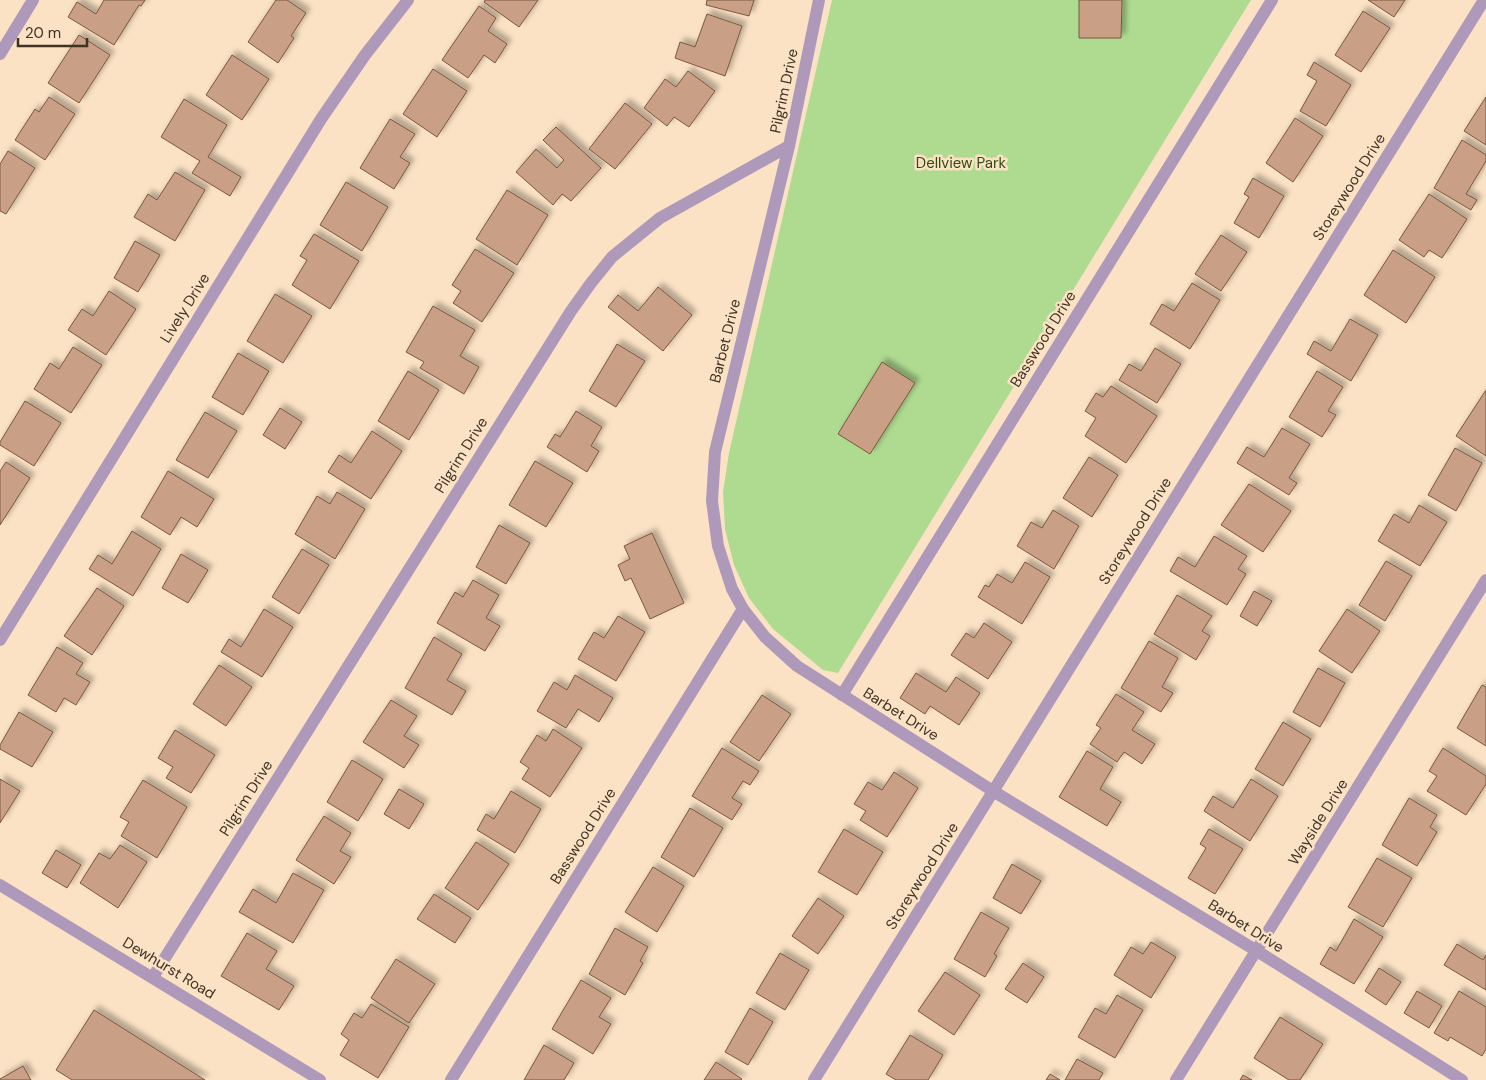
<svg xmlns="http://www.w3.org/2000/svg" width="1486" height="1080" viewBox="0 0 1486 1080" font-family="'DM Sans',sans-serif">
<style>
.green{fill:#afdb90}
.building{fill:#c9a086;stroke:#7b563e;filter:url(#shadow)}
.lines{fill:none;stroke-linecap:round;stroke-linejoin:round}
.minor{stroke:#ae99ba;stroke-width:12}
.labels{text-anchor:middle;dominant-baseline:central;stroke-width:5;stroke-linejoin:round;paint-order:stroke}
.street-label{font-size:15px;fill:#3f3324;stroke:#fbe2c4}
.park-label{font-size:15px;fill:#2e4b13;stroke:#fbe2c4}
</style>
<defs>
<filter id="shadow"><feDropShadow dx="4.5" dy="-4.5" stdDeviation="2.5" flood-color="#0004"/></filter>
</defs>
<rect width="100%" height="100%" fill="#fbe2c4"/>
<!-- green -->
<path class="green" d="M832,0H1251L838,673L823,670L773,629L749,598L734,565L725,529L723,492L729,453Z"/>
<!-- building -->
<g class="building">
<path d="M104,0H145L141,6L139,5L114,45L68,17L77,2L96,14Z"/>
<path d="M276,0H287L306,13L291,36L294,38L278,63L248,42Z"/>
<path d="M485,0H538L519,27L484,2Z"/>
<path d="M707,0H754L749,16L706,5Z"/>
<path d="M1079,0H1122L1121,38H1079Z"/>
<path d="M1368,0H1405L1394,17Z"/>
<path d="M479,6L496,18L488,31L507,44L495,63L484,55L468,78L442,60Z"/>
<path d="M1363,11L1390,28L1361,72L1335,55Z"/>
<path d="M707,14L742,26L725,76L675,58L680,42L695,47Z"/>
<path d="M79,35L110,55L79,103L48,83Z"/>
<path d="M232,55L269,79L242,120L206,95Z"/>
<path d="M1314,62L1351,85L1326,126L1300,111L1317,81L1307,75Z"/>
<path d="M433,69L467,91L437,137L403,114Z"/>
<path d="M688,71L715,91L689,127L674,117L667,126L644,108L665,79L676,87Z"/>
<path d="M49,97L75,114L45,160L15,140L35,109L39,112Z"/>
<path d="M1486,97V145L1464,131Z"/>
<path d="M184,99L227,125L208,157L241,177L230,196L192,173L200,161L161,137Z"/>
<path d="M625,103L652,124L615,169L589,149Z"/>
<path d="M1295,118L1323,136L1293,182L1266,163Z"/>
<path d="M390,119L415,134L400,157L410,163L394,189L360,168Z"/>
<path d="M556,127L601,168L571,201L562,194L553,205L516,172L536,149L557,168L564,160L543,140Z"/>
<path d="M1462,140L1486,155V161L1466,194L1477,200L1471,210L1434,188Z"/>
<path d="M8,151L35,168L6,214L0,211V164Z"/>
<path d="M175,172L205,190L175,241L134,217L148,194L157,200Z"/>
<path d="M1253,178L1284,196L1259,238L1234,223L1249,197L1244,194Z"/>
<path d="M346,182L388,207L362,251L320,225Z"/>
<path d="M507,190L548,215L517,265L476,239Z"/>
<path d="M1429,194L1467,219L1442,258L1429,250L1424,257L1399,240Z"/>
<path d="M314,234L359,261L330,309L292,285L307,260L300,256Z"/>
<path d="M1221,235L1247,252L1221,291L1195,274Z"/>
<path d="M135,241L160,255L138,292L114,278Z"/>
<path d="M475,249L514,273L482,322L453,303L461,291L452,285Z"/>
<path d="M1393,250L1435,277L1406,323L1364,295Z"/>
<path d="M1192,283L1220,300L1190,349L1150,324L1162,304L1174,311Z"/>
<path d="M658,287L692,315L663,351L608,307L618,295L638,311Z"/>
<path d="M109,291L136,309L106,355L68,330L82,309L93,316Z"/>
<path d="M275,294L312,316L283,363L247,341Z"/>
<path d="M433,306L475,330L460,356L479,367L464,394L420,368L424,362L406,352Z"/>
<path d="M1350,319L1378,335L1351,381L1307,354L1314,341L1331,351Z"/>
<path d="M617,344L645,361L616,407L589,391Z"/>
<path d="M73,347L102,365L71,413L34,389L50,363L59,369Z"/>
<path d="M1155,348L1181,364L1157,403L1119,380L1129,364L1141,371Z"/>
<path d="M238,353L269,371L243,415L212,397Z"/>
<path d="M882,362L915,383L870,454L838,434Z"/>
<path d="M408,371L439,390L409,440L378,421Z"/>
<path d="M1317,371L1343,387L1328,411L1336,415L1322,437L1289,417Z"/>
<path d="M1111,386L1157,416L1126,463L1085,436L1096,418L1085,411L1096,393L1103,397Z"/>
<path d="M1486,390V456L1456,436Z"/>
<path d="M25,401L61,423L34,466L0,445V442Z"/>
<path d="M280,408L302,422L285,449L263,435Z"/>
<path d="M576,411L602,427L591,446L599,451L587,472L547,447L555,434L560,437Z"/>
<path d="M205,412L237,431L208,478L176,460Z"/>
<path d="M1282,428L1310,444L1289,478L1297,483L1289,495L1237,463L1247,447L1264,457Z"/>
<path d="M372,431L402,451L371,499L328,472L339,455L351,463Z"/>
<path d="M1455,448L1482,463L1456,511L1428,495Z"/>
<path d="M1089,457L1118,475L1092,517L1063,498Z"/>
<path d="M535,461L573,483L546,527L509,505Z"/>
<path d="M6,462L30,478L0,525V471Z"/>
<path d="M168,471L214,499L197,527L181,517L170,535L141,517Z"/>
<path d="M1249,484L1291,511L1263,552L1221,525Z"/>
<path d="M337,492L365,509L335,559L295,534L317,496L330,504Z"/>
<path d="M1419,505L1447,522L1420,566L1378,541L1394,514L1409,523Z"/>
<path d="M1053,510L1079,526L1054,569L1017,546L1031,522L1042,528Z"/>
<path d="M499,525L530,543L506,584L476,567Z"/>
<path d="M132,531L161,549L133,596L89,569L98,555L112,564Z"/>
<path d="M652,533L684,603L650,619L631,578L625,581L618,565L630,559L624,546Z"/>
<path d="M1214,536L1247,556L1238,569L1246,574L1227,605L1170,571L1178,557L1195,567Z"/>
<path d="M302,549L329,565L299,614L272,597Z"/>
<path d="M181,554L208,570L188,603L162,588Z"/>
<path d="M1386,561L1412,576L1385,621L1359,605Z"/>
<path d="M1025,562L1050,577L1022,624L978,597L985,585L989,587L997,574L1012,583Z"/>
<path d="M473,580L499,595L486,618L500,626L485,651L437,623L455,592L463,597Z"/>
<path d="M97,588L124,606L92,655L64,636Z"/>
<path d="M1254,591L1272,601L1257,626L1240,616Z"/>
<path d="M1177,595L1212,616L1202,631L1210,636L1196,660L1154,634Z"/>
<path d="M264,609L293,627L262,677L221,652L229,639L241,647Z"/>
<path d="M1347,609L1380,631L1352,673L1319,651Z"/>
<path d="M618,616L645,632L616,681L578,659L594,632L604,638Z"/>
<path d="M984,623L1012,642L988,679L951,655L966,633L974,638Z"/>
<path d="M434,637L462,654L447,680L466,691L452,715L405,688Z"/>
<path d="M1149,641L1178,658L1162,687L1173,693L1161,712L1121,688Z"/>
<path d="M57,647L83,663L76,674L90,682L76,705L64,698L56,712L28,695Z"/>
<path d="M219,665L252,687L226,726L193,704Z"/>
<path d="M1318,668L1345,683L1320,727L1293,712Z"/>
<path d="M916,673L946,692L956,677L980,693L959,725L930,706L925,714L900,698Z"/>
<path d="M575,675L613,698L599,722L578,709L566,728L537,711L554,682L567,690Z"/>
<path d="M1482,685L1486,687V746L1457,728Z"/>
<path d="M1116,694L1144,712L1132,730L1155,744L1142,764L1124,752L1117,762L1090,744L1101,728L1096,725Z"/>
<path d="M762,695L791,714L759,761L730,742Z"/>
<path d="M391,700L417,716L404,736L419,745L404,768L363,742Z"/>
<path d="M19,712L53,732L32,767L0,749V745Z"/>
<path d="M1283,722L1311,739L1283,786L1255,769Z"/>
<path d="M553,729L582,748L550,797L522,779L529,768L520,762L537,735L546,741Z"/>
<path d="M175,730L215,755L191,793L166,778L173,767L158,758Z"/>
<path d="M722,748L759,771L750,785L743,781L732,798L742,804L732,820L692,796Z"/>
<path d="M1443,748L1486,776V784L1466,815L1427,791L1437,776L1429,771Z"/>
<path d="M1087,751L1113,767L1100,789L1121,802L1107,826L1059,797Z"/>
<path d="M352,760L383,779L358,821L327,802Z"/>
<path d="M894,772L918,788L887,837L860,820L866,811L854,804L868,782L882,790Z"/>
<path d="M0,779L20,791L0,823Z"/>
<path d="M1251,779L1278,796L1250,841L1204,811L1213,796L1233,808Z"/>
<path d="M143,780L187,807L157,858L121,836L129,822L120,817Z"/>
<path d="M399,789L424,804L409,829L384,814Z"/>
<path d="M511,791L541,809L515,853L477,830L486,814L494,819Z"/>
<path d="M1409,798L1437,815L1430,827L1437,832L1417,866L1382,845Z"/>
<path d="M690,808L723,828L694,877L661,857Z"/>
<path d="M324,816L351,833L340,851L351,857L334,884L296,860Z"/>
<path d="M844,829L883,852L857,895L818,872Z"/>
<path d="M1209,829L1243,849L1215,894L1188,878L1206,848L1200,844Z"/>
<path d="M476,842L509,864L478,910L445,888Z"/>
<path d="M120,845L147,862L118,908L80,883L99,853L110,859Z"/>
<path d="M56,850L81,865L67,888L42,873Z"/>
<path d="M1377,858L1412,878L1383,927L1348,907Z"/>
<path d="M1012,864L1041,881L1021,914L993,898Z"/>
<path d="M653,867L684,886L657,932L625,912Z"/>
<path d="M293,873L324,890L293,943L239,912L253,889L276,903Z"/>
<path d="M434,894L471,918L455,943L417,919Z"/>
<path d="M818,898L844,916L818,954L792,936Z"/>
<path d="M981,912L1009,928L994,954L997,956L985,977L954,959Z"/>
<path d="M1354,919L1383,937L1354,984L1320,964L1330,947L1336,951Z"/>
<path d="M615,928L648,947L640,961L643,963L625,995L589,974Z"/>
<path d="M247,933L277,951L266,969L294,986L279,1010L221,976Z"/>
<path d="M1151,942L1176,957L1151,998L1114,975L1131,947L1143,954Z"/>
<path d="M1457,944L1483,960L1486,955V990L1444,965Z"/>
<path d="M780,953L809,970L785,1010L756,993Z"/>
<path d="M396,959L435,984L409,1023L371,998Z"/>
<path d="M1023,963L1044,977L1027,1003L1005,989Z"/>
<path d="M1379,968L1401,982L1386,1005L1365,991Z"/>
<path d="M945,972L980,995L954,1035L918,1011Z"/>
<path d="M581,980L611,998L599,1017L611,1024L593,1054L552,1029Z"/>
<path d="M1417,991L1442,1006L1429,1028L1404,1013Z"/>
<path d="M1459,991L1486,1007V1049L1482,1056L1450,1037L1448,1041L1434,1033Z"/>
<path d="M1117,995L1143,1010L1115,1058L1078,1037L1095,1008L1106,1014Z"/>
<path d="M371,1004L409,1027L378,1078L340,1055L349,1040L341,1034L354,1013L362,1018Z"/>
<path d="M750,1008L773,1022L748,1065L725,1052Z"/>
<path d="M94,1010L205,1080H72L56,1070Z"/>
<path d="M1280,1017L1323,1044L1300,1080H1289L1254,1058Z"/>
<path d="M910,1035L943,1055L928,1080H896L886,1074Z"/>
<path d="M544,1045L574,1063L564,1080H524Z"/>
<path d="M1077,1059L1103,1073L1099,1080H1065Z"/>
<path d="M716,1062L742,1079L741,1080H704Z"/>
<path d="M23,1066L31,1080H0V1079Z"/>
<path d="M1050,1074L1060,1080H1046Z"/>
<path d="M1243,1075L1252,1080H1240Z"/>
</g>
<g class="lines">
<!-- minor -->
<g class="minor">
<path d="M0,54L33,0"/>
<path d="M789,146L715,452L712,501L718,546L732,589L743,609L765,637L797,666L993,791L1257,951L1462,1080"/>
<path d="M0,640L321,119L365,55L408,0"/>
<path d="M842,695L1272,0"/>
<path d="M0,885L320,1080"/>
<path d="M153,977L571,311L591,283L612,257L660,218L789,146L819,0"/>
<path d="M451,1080L743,609"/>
<path d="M814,1080L1484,0"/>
<path d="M1176,1080L1486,580"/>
</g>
</g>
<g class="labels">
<!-- street labels -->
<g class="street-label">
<text transform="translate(784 91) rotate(-78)">Pilgrim Drive</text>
<text transform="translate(1349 187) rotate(-58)">Storeywood Drive</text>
<text transform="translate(185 308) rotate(-58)">Lively Drive</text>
<text transform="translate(1043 339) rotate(-58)">Basswood Drive</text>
<text transform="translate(725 341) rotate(-76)">Barbet Drive</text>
<text transform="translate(461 455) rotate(-58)">Pilgrim Drive</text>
<text transform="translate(1135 531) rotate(-58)">Storeywood Drive</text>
<text transform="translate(901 714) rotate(32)">Barbet Drive</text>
<text transform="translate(246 798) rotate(-58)">Pilgrim Drive</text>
<text transform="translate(1318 822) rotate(-58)">Wayside Drive</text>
<text transform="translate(583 836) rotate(-58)">Basswood Drive</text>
<text transform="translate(922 876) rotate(-58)">Storeywood Drive</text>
<text transform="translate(1246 926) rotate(32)">Barbet Drive</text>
<text transform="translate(169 968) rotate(31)">Dewhurst Road</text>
</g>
<!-- park labels -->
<g class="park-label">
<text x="961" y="163">Dellview Park</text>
</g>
</g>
<!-- scale -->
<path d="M18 38v8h69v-8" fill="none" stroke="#3f3324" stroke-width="2.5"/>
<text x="25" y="38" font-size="15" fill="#3f3324" stroke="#fbe2c4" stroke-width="4" paint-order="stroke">20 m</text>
</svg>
